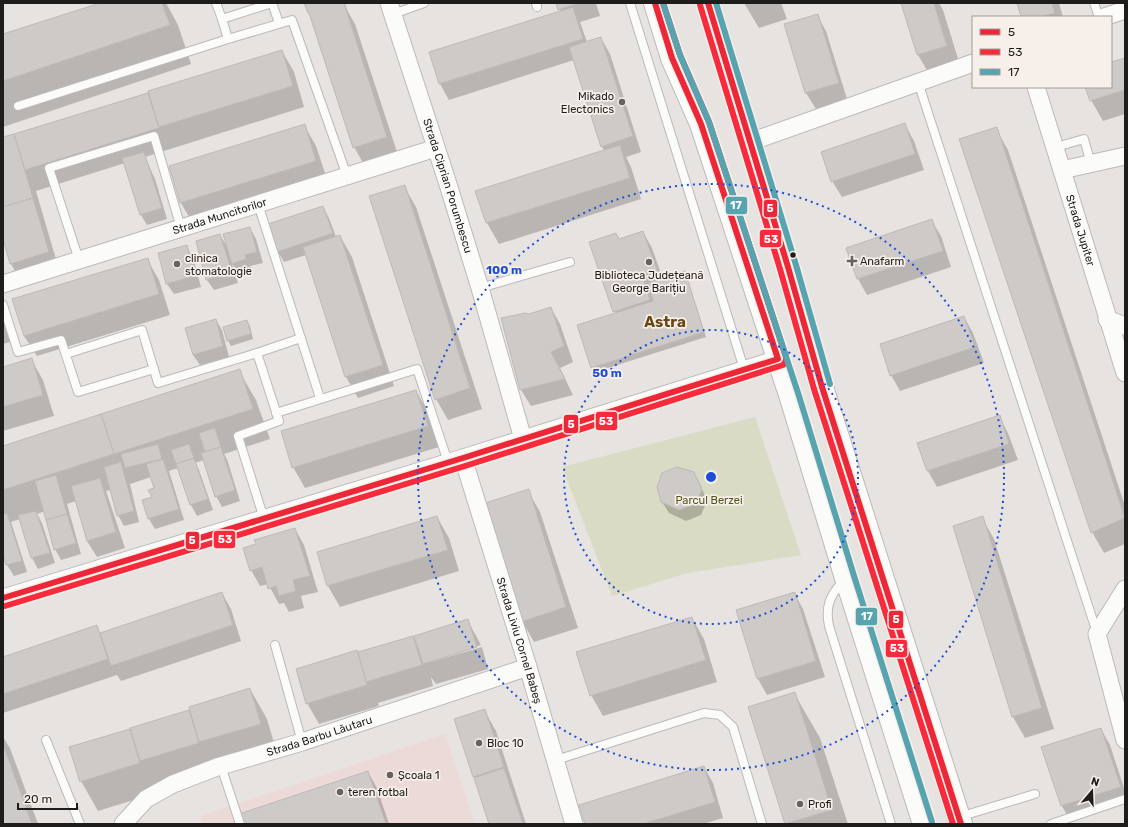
<svg xmlns="http://www.w3.org/2000/svg" width="1128" height="827" viewBox="0 0 1128 827" font-family="Rubik,sans-serif">
<style>
.education{fill:#ebdad8}
.green{fill:#d9dbc4}
.shadow{fill:#0003}
.building{fill:#cecac8;stroke:#bdb9b7}
.lines{fill:none;stroke-linecap:round;stroke-linejoin:round}
.lane-casing{stroke:#bcb9b7;stroke-width:10}
.street-casing{stroke:#bcb9b7;stroke-width:19}
.primary-casing{stroke:#bcb9b7;stroke-width:24}
.lane{stroke:#fbfbfa;stroke-width:8}
.street{stroke:#fbfbfa;stroke-width:17}
.primary{stroke:#fbfbfa;stroke-width:22}
.bus-1-casing{stroke:#f7f0ea;stroke-width:9}
.bus-2-casing{stroke:#f7f0ea;stroke-width:9}
.bus-3-casing{stroke:#f7f0ea;stroke-width:9}
.bus-1{stroke:#ec2738;stroke-width:6}
.bus-2{stroke:#f82b3c;stroke-width:6}
.bus-3{stroke:#57a4b0;stroke-width:6}
.ring{fill:none;stroke:#1d4ed8;stroke-width:2;stroke-dasharray:2 4}
.poi-dot{fill:#656260;stroke:#f7f0ea;stroke-width:1.5}
.bus-dot{fill:#1f1d1b;stroke:#f7f0ea;stroke-width:1.5}
.labels{text-anchor:middle;dominant-baseline:central;stroke-width:3.5;stroke-linejoin:round;paint-order:stroke}
.poi-label{font-size:11px;fill:#1f1d1b;stroke:#f7f0ea;text-anchor:start}
.street-label{font-size:11px;fill:#1f1d1b;stroke:#f7f0ea}
.park-label{font-size:11px;fill:#525819;stroke:#f7f0ea}
.district-label{font-size:15px;font-weight:bold;fill:#694713;stroke:#f7f0ea}
.centre{fill:#1d4ed8;stroke:#f7f0ea;stroke-width:2}
.ring-label{font-size:12px;text-anchor:middle;font-weight:bold;fill:#1d4ed8;stroke:#f7f0ea;stroke-width:3.5;stroke-linejoin:round;paint-order:stroke}
.line-badge{stroke:#f7f0ea;stroke-width:1.5}
.badge-label{font-size:11px;text-anchor:middle;font-weight:bold;fill:#fff}
</style>
<rect width="100%" height="100%" fill="#e7e3e0"/>
<!-- education -->
<path class="education" d="M445,734L475,824H203L200,816Z"/>
<!-- green -->
<path class="green" d="M755,417L801,555L688,573L612,596L562,467Z"/>
<!-- shadow -->
<g class="shadow">
<path d="M103,3H166L178,25L191,64L3,127V35Z"/>
<path d="M305,3H345L347,10L355,24L399,158L366,168L354,147L313,21L309,13Z"/>
<path d="M557,3H596L600,16L580,22L587,42L601,38L610,54L641,152L626,157L631,167L641,199L499,244L487,223L477,191L604,151L602,146L574,60L449,100L440,84L430,53L561,12Z"/>
<path d="M744,3H781L787,19L759,28Z"/>
<path d="M902,3H939L943,10L963,75L935,84L918,55Z"/>
<path d="M1018,3H1059L1063,17H1022Z"/>
<path d="M817,15L826,31L847,99L816,109L806,93Z"/>
<path d="M282,51L294,72L304,107L145,157L155,179L167,219L147,225L141,215L125,163L36,191L60,273L23,285L11,264L3,236V138Z"/>
<path d="M1125,59V114L1103,121L1091,100L1086,87H1111V63Z"/>
<path d="M304,125L316,146L328,182L193,224L181,203Z"/>
<path d="M905,125L914,141L924,170L842,197L832,181Z"/>
<path d="M996,129L1008,150L1125,506V544L1104,553L1092,532Z"/>
<path d="M404,186L416,207L482,409L448,420L436,399Z"/>
<path d="M323,207L329,218L336,237L340,236L352,257L394,386L358,398L346,377L306,255L284,262L278,252Z"/>
<path d="M931,220L941,236L951,267L867,295L858,279L848,249Z"/>
<path d="M250,228L256,239L263,263L250,266L252,270L239,274L232,264L238,283L214,290L207,280L200,257L220,235L228,248Z"/>
<path d="M643,232L652,248L663,279L684,273L687,278L706,337L595,372L592,367L616,314L590,243L619,240Z"/>
<path d="M186,246L193,257L201,287L174,294L167,284L159,253Z"/>
<path d="M147,259L159,280L170,315L37,356L24,336Z"/>
<path d="M551,308L560,324L573,362L560,368L573,395L531,406L521,390L502,319L529,315Z"/>
<path d="M964,317L973,333L984,363L900,391L891,375Z"/>
<path d="M3,318L10,342L3,344Z"/>
<path d="M216,320L222,330L229,357L200,365L193,355Z"/>
<path d="M247,321L250,326L253,339L231,346L228,341Z"/>
<path d="M31,359L43,380L54,416L3,431V368Z"/>
<path d="M239,371L256,400L270,439L224,454L227,459L240,501L222,507L216,496L204,460L195,463L199,470L213,510L197,516L191,505L178,468L169,471L184,520L155,529L149,519L155,489L151,477L130,484L139,522L124,526L118,515L111,490L106,491L125,548L97,557L87,541L76,501L67,504L81,554L61,560L55,549L45,511L37,514L42,523L55,563L38,569L32,558L20,519L11,522L27,572L14,576L7,565L3,551V447Z"/>
<path d="M416,391L428,412L439,447L305,488L293,467Z"/>
<path d="M999,417L1008,433L1018,460L937,487L928,471L918,444Z"/>
<path d="M694,473L700,484L707,501L701,515L686,521L669,513L662,502Z"/>
<path d="M528,491L540,512L578,628L534,642L522,621Z"/>
<path d="M437,517L449,538L459,571L340,607L328,586L318,553Z"/>
<path d="M982,518L994,539L1054,729L1025,738L1013,717L954,526Z"/>
<path d="M295,529L304,545L318,592L301,596L304,608L289,612L284,603L279,604L268,584L260,586L251,570Z"/>
<path d="M222,593L231,609L241,641L121,681L117,675L3,713V658L96,627L101,634Z"/>
<path d="M794,593L803,609L825,677L767,695L758,679Z"/>
<path d="M692,618L704,639L717,682L603,716L591,695Z"/>
<path d="M468,621L481,645L427,661V663L482,647L488,669L436,684L431,677L433,686L378,703L379,706L319,724L307,703L297,669L412,637L417,645Z"/>
<path d="M250,689L267,719L277,753L156,793L98,811L81,781L70,748L191,710Z"/>
<path d="M794,693L820,738L848,824H786L749,707Z"/>
<path d="M484,710L496,731L526,824H490L456,720Z"/>
<path d="M1101,729L1110,745L1125,791V804L1071,822L1062,806Z"/>
<path d="M3,737L10,748L38,824H3Z"/>
<path d="M704,767L713,783L723,818L703,824H587Z"/>
<path d="M368,772L377,788L389,824H244Z"/>
</g>
<!-- building -->
<g class="building">
<path d="M100,3H162L170,25L3,81V34Z"/>
<path d="M304,3H344L387,137L353,148L309,13H308Z"/>
<path d="M556,3H580L558,10Z"/>
<path d="M901,3H934L947,46L917,55Z"/>
<path d="M1017,3H1052L1055,13L1041,17H1021Z"/>
<path d="M573,7L583,39L439,84L429,52Z"/>
<path d="M818,14L839,83L805,93L784,24Z"/>
<path d="M601,37L633,136L601,147L569,47Z"/>
<path d="M282,50L293,86L159,127L148,91Z"/>
<path d="M1125,58V90L1090,101L1085,87H1111V62Z"/>
<path d="M148,93L159,128L25,170L14,134Z"/>
<path d="M905,123L915,154L831,182L821,152Z"/>
<path d="M305,124L316,161L180,203L169,166Z"/>
<path d="M997,127L1125,518L1091,533L959,139Z"/>
<path d="M14,134L33,198L3,207V137Z"/>
<path d="M620,145L630,178L486,223L475,191Z"/>
<path d="M144,152L162,208L140,215L122,158Z"/>
<path d="M405,185L470,388L435,400L369,196Z"/>
<path d="M33,198L49,252L10,264L3,239V207Z"/>
<path d="M323,206L333,233L277,252L268,224Z"/>
<path d="M932,219L943,251L857,279L846,248Z"/>
<path d="M250,227L257,252L245,255L246,259L232,264L223,234Z"/>
<path d="M643,231L657,270L642,275L650,300L613,312L589,242L616,233L619,239Z"/>
<path d="M220,234L232,272L206,280L196,241Z"/>
<path d="M340,235L383,365L345,377L303,247Z"/>
<path d="M187,245L195,276L166,284L158,253Z"/>
<path d="M148,258L159,294L24,336L12,299Z"/>
<path d="M685,271L704,332L591,368L577,325L653,301L648,283Z"/>
<path d="M551,307L564,346L551,352L565,379L520,390L501,318L525,313L529,314Z"/>
<path d="M964,316L975,347L890,376L880,344Z"/>
<path d="M216,319L223,346L193,355L185,328Z"/>
<path d="M247,320L251,334L227,341L223,327Z"/>
<path d="M32,358L43,395L3,407V367Z"/>
<path d="M240,369L253,409L114,454L101,414Z"/>
<path d="M416,390L428,426L292,468L281,431Z"/>
<path d="M101,414L114,454L3,490V446Z"/>
<path d="M1000,415L1009,444L927,471L917,443Z"/>
<path d="M215,428L221,447L205,452L199,433Z"/>
<path d="M158,444L162,459L125,468L121,454Z"/>
<path d="M189,444L194,458L176,464L171,450Z"/>
<path d="M221,447L235,490L215,497L201,453Z"/>
<path d="M194,458L208,499L190,505L176,464Z"/>
<path d="M163,459L179,509L148,519L142,500L152,497L148,490L154,488L146,464Z"/>
<path d="M121,462L134,511L117,516L104,467Z"/>
<path d="M677,467L694,472L702,490L695,504L679,510L661,502L657,487L662,473Z"/>
<path d="M56,475L67,514L46,520L35,481Z"/>
<path d="M100,478L116,532L87,541L71,486Z"/>
<path d="M529,489L566,607L521,622L482,504Z"/>
<path d="M36,511L50,553L31,558L18,515Z"/>
<path d="M7,513L22,561L6,565L3,555V514Z"/>
<path d="M67,514L76,543L54,550L46,520Z"/>
<path d="M437,516L448,550L327,586L317,552Z"/>
<path d="M983,516L1042,708L1012,717L953,526Z"/>
<path d="M295,528L310,576L293,580L296,591L279,596L276,586L268,589L262,567L250,571L243,548L256,544L254,540Z"/>
<path d="M222,592L233,625L111,666L100,633Z"/>
<path d="M795,592L816,661L757,679L736,610Z"/>
<path d="M692,617L706,660L590,696L576,652Z"/>
<path d="M468,619L477,647L423,664L414,636Z"/>
<path d="M97,625L108,659L3,694V657Z"/>
<path d="M413,636L422,665L366,682L358,652Z"/>
<path d="M357,650L367,685L306,704L296,669Z"/>
<path d="M250,688L261,724L199,742L189,707Z"/>
<path d="M795,692L832,810L785,824L748,707Z"/>
<path d="M485,709L504,767L473,777L454,719Z"/>
<path d="M189,710L199,743L140,761L130,728Z"/>
<path d="M1101,728L1121,787L1061,806L1041,747Z"/>
<path d="M130,729L140,763L80,782L69,747Z"/>
<path d="M3,744L32,824H3Z"/>
<path d="M704,766L715,802L643,824H585L579,805Z"/>
<path d="M504,768L523,824H489L474,778Z"/>
<path d="M368,771L386,824H243L239,814Z"/>
</g>
<g class="lines">
<!-- lane casing -->
<g class="lane-casing">
<g id="lane">
<path d="M216,3L222,19"/>
<path d="M536,3L537,7"/>
<path d="M630,3L744,369"/>
<path d="M1094,3L1099,17"/>
<path d="M393,14L424,3"/>
<path d="M228,39L292,20L347,176"/>
<path d="M918,82L1097,633"/>
<path d="M18,106L228,39L222,19L272,3L279,23"/>
<path d="M1056,147L1084,139L1091,164"/>
<path d="M258,204L320,398"/>
<path d="M79,260L49,168L154,136L181,228"/>
<path d="M480,288L570,262"/>
<path d="M3,305L18,352L61,340L78,392L154,369"/>
<path d="M257,353L301,338"/>
<path d="M66,354L142,330L158,383L257,353L279,421L238,436L264,519"/>
<path d="M276,413L417,369L448,462"/>
<path d="M844,580C830,595 825,606 829,626L891,824"/>
<path d="M275,645L302,742"/>
<path d="M46,740L80,824"/>
<path d="M556,760L704,713L720,715L733,727L762,824"/>
<path d="M221,766L240,824"/>
<path d="M959,817L1035,794"/>
<path d="M1051,824L1125,799"/>
</g>
</g>
<!-- street casing -->
<g class="street-casing">
<g id="street">
<path id="s1" d="M389,3L447,181L480,288L523,439"/>
<path d="M1104,17L1125,10"/>
<path id="s2" d="M1036,87L1125,373"/>
<path d="M750,142L973,63"/>
<path d="M1062,170L1125,156"/>
<path id="s3" d="M3,284L436,148"/>
<path d="M1107,319L1125,326"/>
<path id="s4" d="M463,458L528,667L574,824"/>
<path d="M1125,589L1097,634L1125,740"/>
<path d="M3,598L463,458L778,359"/>
<path id="s5" d="M123,824L146,799L173,784L217,767L302,742L528,667"/>
</g>
</g>
<!-- primary casing -->
<g class="primary-casing">
<g id="primary">
<path d="M655,3L672,58L701,124L791,398L846,578L924,824"/>
<path d="M708,3L788,267L822,387L961,824"/>
</g>
</g>
<!-- lane -->
<use href="#lane" class="lane"/>
<!-- street -->
<use href="#street" class="street"/>
<!-- primary -->
<use href="#primary" class="primary"/>
<!-- bus-1 casing -->
<g class="bus-1-casing">
<g id="bus-1">
<path d="M708,3L788,267L822,387L961,824"/>
<path d="M3,598L463,458L778,359L701,124L672,58L655,3"/>
</g>
</g>
<!-- bus-2 casing -->
<g class="bus-2-casing">
<g id="bus-2">
<path d="M700,5L780,269L814,389L953,824"/>
<path d="M5,606L465,466L783,365L786,361V357L709,122L680,55L663,3"/>
</g>
</g>
<!-- bus-3 casing -->
<g class="bus-3-casing">
<g id="bus-3">
<path d="M663,3L680,55L709,122L799,396L854,576L932,822"/>
<path d="M716,3L796,265L830,384"/>
</g>
</g>
<!-- bus-1 -->
<use href="#bus-1" class="bus-1"/>
<!-- bus-2 -->
<use href="#bus-2" class="bus-2"/>
<!-- bus-3 -->
<use href="#bus-3" class="bus-3"/>
</g>
<!-- distance rings -->
<g class="ring">
<circle cx="711" cy="477" r="147"/>
<circle cx="711" cy="477" r="293"/>
</g>
<!-- markers -->
<g class="poi-dot">
<circle cx="622" cy="102" r="4"/>
<path d="M850 255h4v4h4v4h-4v4h-4v-4h-4v-4h4z"/>
<circle cx="649" cy="262" r="4"/>
<circle cx="177" cy="264" r="4"/>
<circle cx="479" cy="743" r="4"/>
<circle cx="390" cy="775" r="4"/>
<circle cx="340" cy="792" r="4"/>
<circle cx="800" cy="804" r="4"/>
</g>
<circle class="bus-dot" cx="793" cy="255" r="3.5"/>
<g class="labels">
<!-- poi labels -->
<g class="poi-label">
<text x="614" y="96" text-anchor="end">Mikado<tspan x="614" dy="13">Electonics</tspan></text>
<text x="185" y="258">clinica<tspan x="185" dy="13">stomatologie</tspan></text>
<text x="860" y="261">Anafarm</text>
<text x="649" y="275" text-anchor="middle">Biblioteca Județeană<tspan x="649" dy="13">George Barițiu</tspan></text>
<text x="487" y="743">Bloc 10</text>
<text x="398" y="775">Școala 1</text>
<text x="348" y="792">teren fotbal</text>
<text x="808" y="804">Profi</text>
</g>
<!-- street labels -->
<g class="street-label">
<text stroke="none"><textPath href="#s1" startOffset="192">Strada Ciprian Porumbescu</textPath></text>
<text stroke="none"><textPath href="#s3" startOffset="227">Strada Muncitorilor</textPath></text>
<text stroke="none"><textPath href="#s2" startOffset="150">Strada Jupiter</textPath></text>
<text stroke="none"><textPath href="#s4" startOffset="191">Strada Liviu Cornel Babeș</textPath></text>
<text stroke="none"><textPath href="#s5" startOffset="219">Strada Barbu Lăutaru</textPath></text>
</g>
<!-- park labels -->
<g class="park-label">
<text x="709" y="500">Parcul Berzei</text>
</g>
<!-- district labels -->
<g class="district-label">
<text x="665" y="322">Astra</text>
</g>
</g>
<circle cx="711" cy="477" r="6" class="centre"/>
<g class="ring-label">
<text x="504" y="274">100 m</text>
<text x="607" y="377">50 m</text>
</g>
<g class="line-badge">
<rect x="725" y="196" width="23" height="19" rx="4" fill="#57a4b0"/>
<rect x="763" y="199" width="15" height="19" rx="4" fill="#ec2738"/>
<rect x="759" y="229" width="23" height="19" rx="4" fill="#f82b3c"/>
<rect x="595" y="411" width="23" height="20" rx="4" fill="#f82b3c"/>
<rect x="563" y="414" width="16" height="20" rx="4" fill="#ec2738"/>
<rect x="213" y="530" width="23" height="19" rx="4" fill="#f82b3c"/>
<rect x="185" y="531" width="15" height="19" rx="4" fill="#ec2738"/>
<rect x="855" y="607" width="23" height="19" rx="4" fill="#57a4b0"/>
<rect x="888" y="610" width="16" height="19" rx="4" fill="#ec2738"/>
<rect x="885" y="639" width="23" height="19" rx="4" fill="#f82b3c"/>
</g>
<g class="badge-label">
<text x="736" y="209">17</text>
<text x="770" y="212">5</text>
<text x="771" y="243">53</text>
<text x="606" y="425">53</text>
<text x="571" y="428">5</text>
<text x="225" y="543">53</text>
<text x="192" y="544">5</text>
<text x="867" y="620">17</text>
<text x="896" y="623">5</text>
<text x="897" y="652">53</text>
</g>
<!-- border -->
<rect width="1128" height="827" fill="none" stroke="#1f1d1b" stroke-width="8"/>
<!-- legend -->
<rect x="972" y="16" width="140" height="72" fill="#f7f0ea" stroke="#a19c97"/>
<rect x="980" y="29" width="20" height="6" fill="#ec2738" stroke="#a19c97"/>
<text x="1008" y="36" font-size="12" fill="#1f1d1b">5</text>
<rect x="980" y="49" width="20" height="6" fill="#f82b3c" stroke="#a19c97"/>
<text x="1008" y="56" font-size="12" fill="#1f1d1b">53</text>
<rect x="980" y="69" width="20" height="6" fill="#57a4b0" stroke="#a19c97"/>
<text x="1008" y="76" font-size="12" fill="#1f1d1b">17</text>
<!-- north arrow -->
<g transform="translate(1092 791) rotate(19)" stroke="#f7f0ea" stroke-width="3" paint-order="stroke">
<path d="M0-3L7 15L0 10L-7 15Z" fill="#1f1d1b"/>
<text y="-6" font-size="11" font-weight="bold" text-anchor="middle" fill="#1f1d1b">N</text>
</g>
<!-- scale -->
<path d="M18 803v6h59v-6" fill="none" stroke="#1f1d1b" stroke-width="2"/>
<text x="24" y="803" font-size="12" fill="#1f1d1b" stroke="#f7f0ea" stroke-width="3" paint-order="stroke">20 m</text>
</svg>
